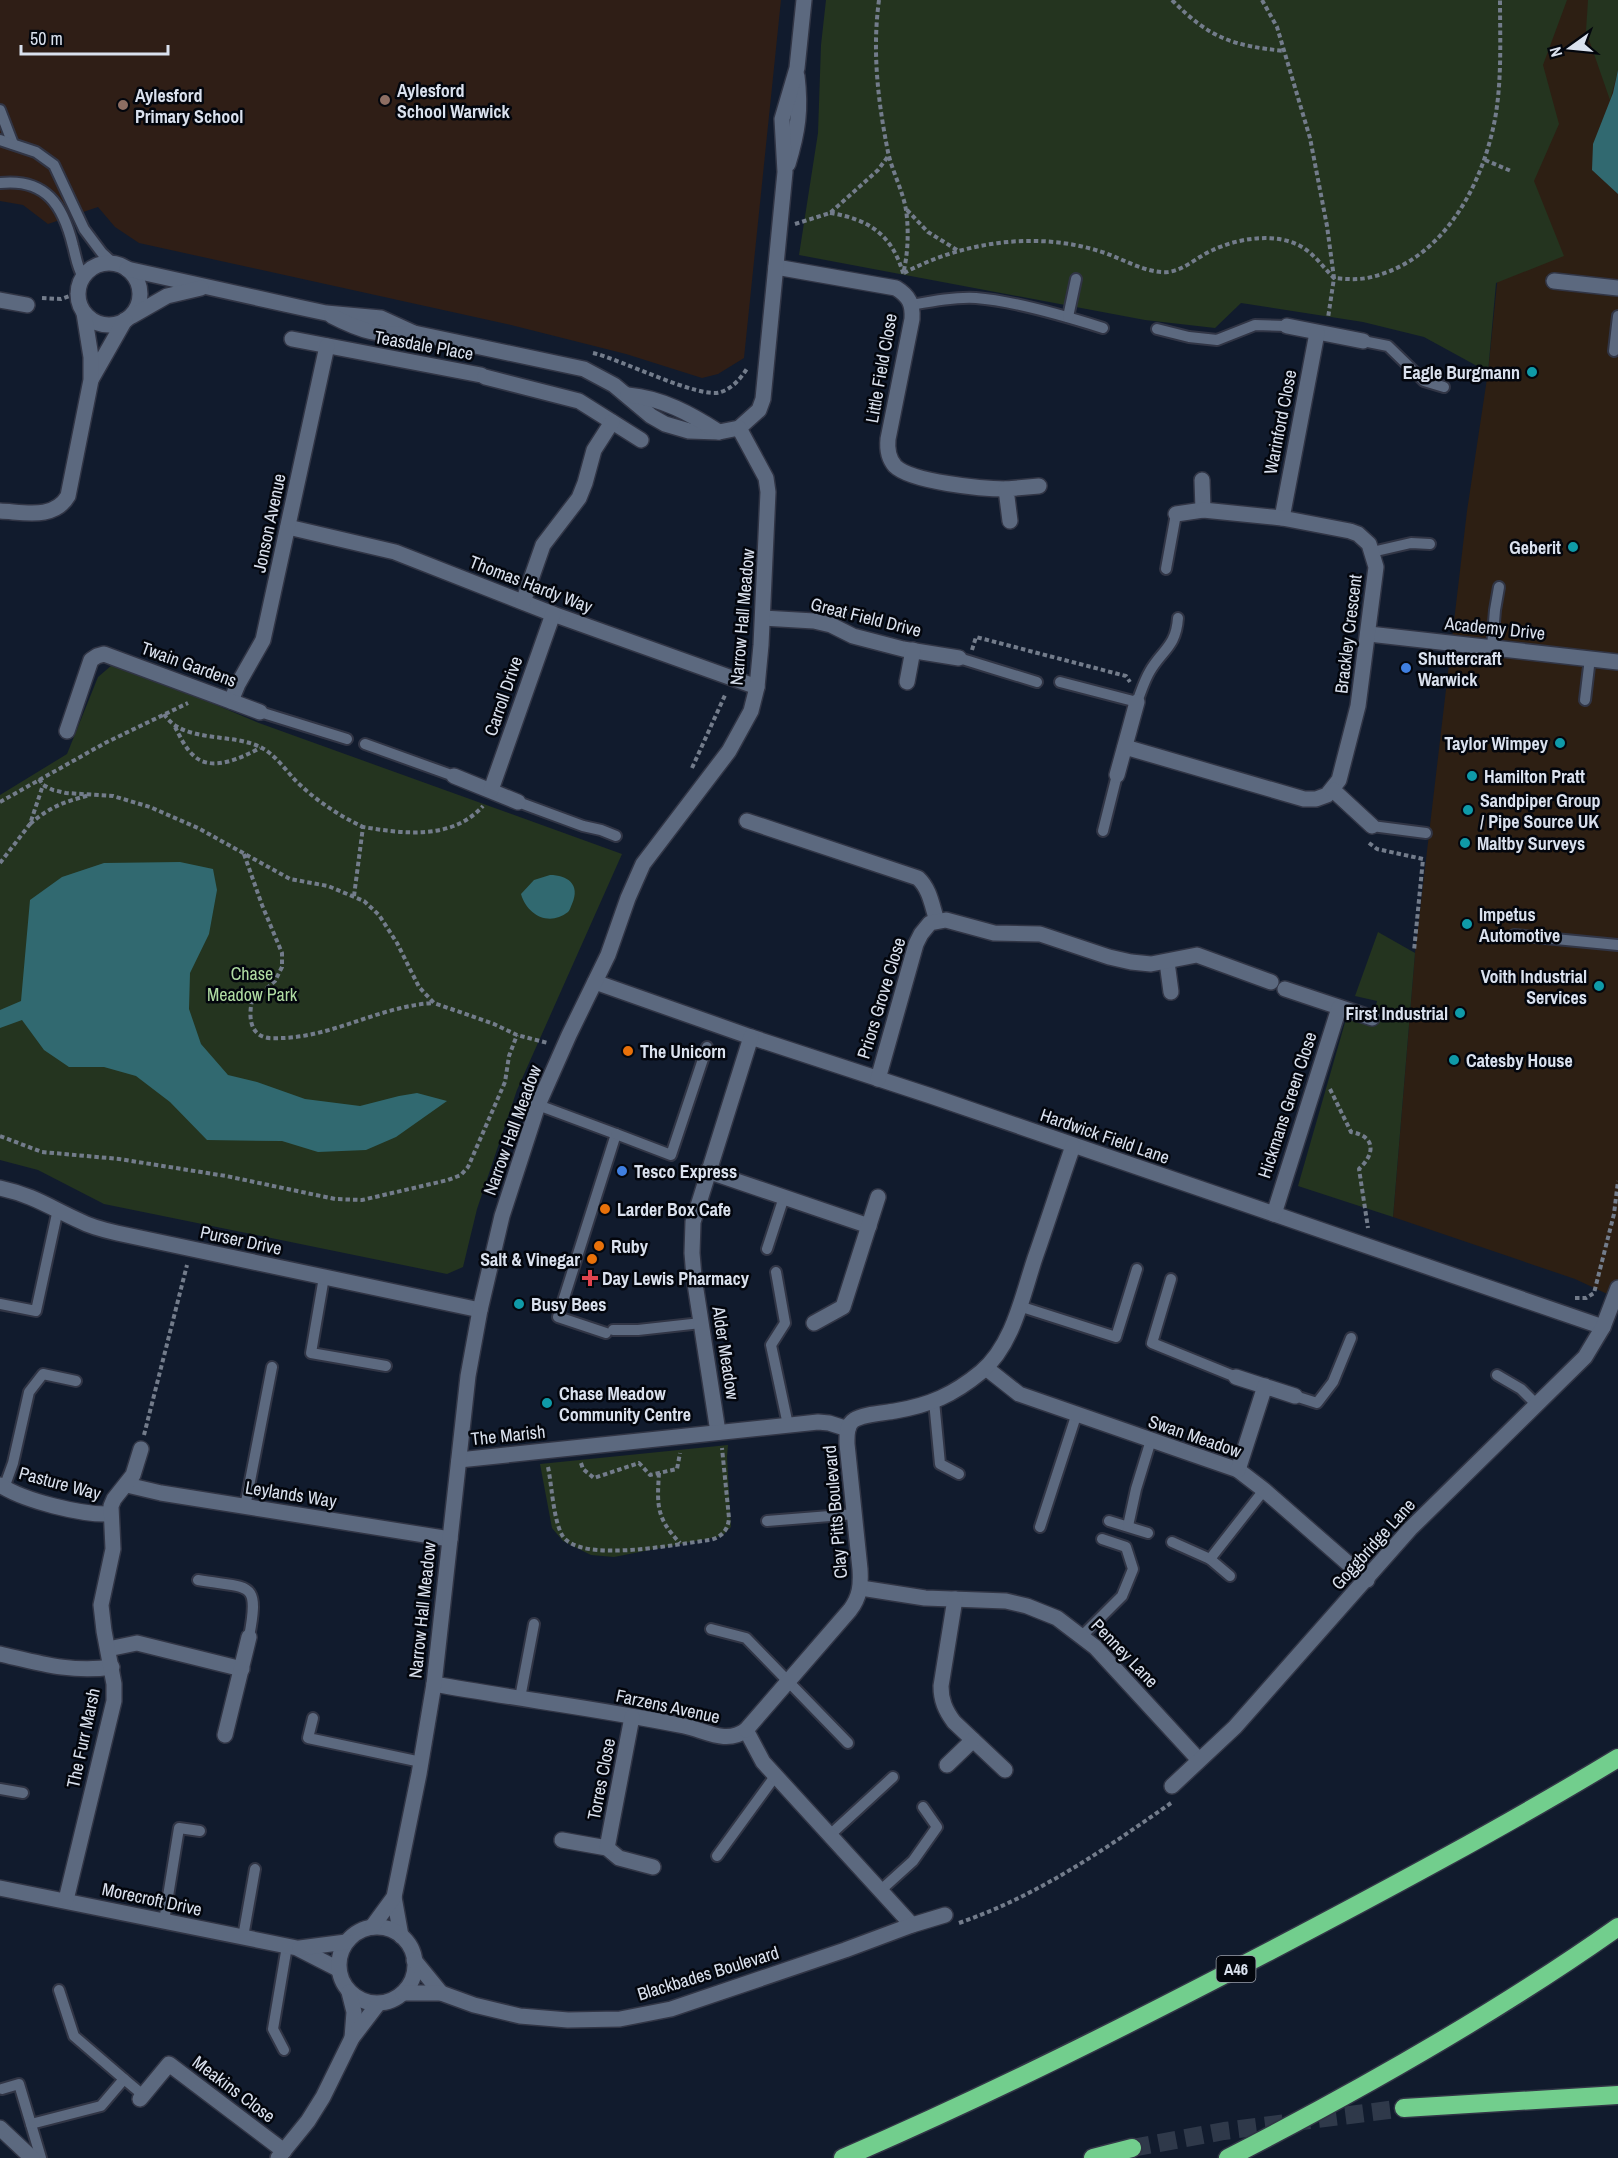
<svg xmlns="http://www.w3.org/2000/svg" width="1618" height="2158" viewBox="0 0 1618 2158" font-family="'Archivo Narrow',sans-serif">
<style>
.commercial{fill:#2d1f13}
.education{fill:#2f1e16}
.green{fill:#24341f}
.water{fill:#316970}
.lines{fill:none;stroke-linecap:round;stroke-linejoin:round}
.highway-tunnel{stroke:#2f394a;stroke-width:18;stroke-dasharray:18 9;stroke-linecap:butt}
.lane-casing{stroke:#313545;stroke-width:14}
.street-casing{stroke:#313545;stroke-width:18}
.highway-casing{stroke:#313545;stroke-width:21}
.path{stroke:#737c8b;stroke-width:4;stroke-dasharray:4.5 3;stroke-linecap:butt}
.lane{stroke:#5c697f;stroke-width:10}
.street{stroke:#5c697f;stroke-width:15}
.highway{stroke:#72ce8d;stroke-width:18}
.education-dot{fill:#8d6e63;stroke:#03060d;stroke-width:2}
.culture-dot{fill:#0f9aa8;stroke:#03060d;stroke-width:2}
.shop-dot{fill:#3f7fe0;stroke:#03060d;stroke-width:2}
.food-dot{fill:#e8710a;stroke:#03060d;stroke-width:2}
.health-dot{fill:#e0444e;stroke:#03060d;stroke-width:2}
.labels{text-anchor:middle;dominant-baseline:central;stroke-width:5;stroke-linejoin:round;paint-order:stroke}
.shield{fill:#03060d;stroke:#9a9faa;stroke-width:1.5}
.shield-label{font-size:16px;font-weight:bold;fill:#dae1ee}
.poi-label{font-size:18px;font-weight:bold;fill:#dae1ee;stroke:#03060d;text-anchor:start}
.street-label{font-size:18px;fill:#dae1ee;stroke:#03060d}
.park-label{font-size:18px;fill:#b0dca3;stroke:#03060d}
</style>
<rect width="100%" height="100%" fill="#111b2d"/>
<!-- commercial -->
<path class="commercial" d="M1526,0H1618V1299L1575,1279L1393,1217L1415,953L1467,511L1488,372Z"/>
<!-- education -->
<path class="education" d="M0,0H781L744,358L718,374L702,378L626,354L511,325L139,243L115,227L98,207L48,224L23,205L0,201Z"/>
<!-- green -->
<g class="green">
<path d="M826,0H1567L1543,65L1559,124L1534,181L1564,256L1496,283L1488,372L1424,337L1363,322L1241,303L1215,328L1145,320L799,255L818,133L821,45Z"/>
<path d="M1588,0H1618V70L1610,100L1586,31Z"/>
<path d="M112,665L195,696L259,723L622,854L517,1090L477,1209L463,1267L447,1274L104,1204L38,1170L0,1160V795L67,754L98,677Z"/>
<path d="M1378,932L1415,953L1393,1217L1298,1186L1346,1019L1371,1024L1377,1001L1355,996Z"/>
<path d="M728,1445L727,1457L731,1527L722,1536L614,1557L591,1555L563,1541L552,1528L540,1464Z"/>
</g>
<!-- water -->
<g class="water">
<path d="M1618,70V194L1592,170L1593,144L1613,93Z"/>
<path d="M180,862L213,869L217,890L209,934L190,973L189,1009L201,1044L228,1075L257,1082L305,1099L360,1106L399,1096L417,1093L447,1101L396,1137L366,1150L318,1152L282,1141L207,1140L170,1102L136,1076L104,1067H69L44,1050L22,1020L0,1028V1010L21,1001L30,900L62,877L104,863Z"/>
<path d="M550,875C567,875 581,884 572,904C571,906 570,910 568,912C549,927 527,915 521,894L534,880Z"/>
</g>
<g class="lines">
<!-- highway-tunnel -->
<path class="highway-tunnel" d="M1132,2148L1224,2131L1404,2108"/>
<!-- lane casing -->
<g class="lane-casing">
<g id="lane">
<path d="M0,110L13,144"/>
<path d="M0,140L36,152L54,165L84,229L102,253L114,264"/>
<path d="M0,183C46,178 63,205 73,246C76,257 77,267 83,277"/>
<path d="M911,305C933,301 954,297 976,298C1015,301 1065,316 1103,328"/>
<path d="M1068,317L1076,279"/>
<path d="M1157,329L1189,337L1217,340L1255,325L1287,326"/>
<path d="M1363,341L1388,346L1424,381L1444,387"/>
<path d="M1614,351L1618,316"/>
<path d="M1372,552L1411,543L1430,544"/>
<path d="M1166,569L1176,514"/>
<path d="M1492,647L1495,610L1499,587"/>
<path d="M959,658L1037,682"/>
<path d="M1060,682L1137,702C1141,692 1144,681 1150,671C1162,650 1176,647 1178,618"/>
<path d="M1585,700L1590,658"/>
<path d="M260,712L347,739"/>
<path d="M365,744L454,776"/>
<path d="M518,802L583,826L601,830L616,836"/>
<path d="M1372,826L1426,833"/>
<path d="M1103,831L1117,775"/>
<path d="M1514,935L1618,945"/>
<path d="M538,1105L616,1134L558,1317L606,1333"/>
<path d="M616,1134L671,1155L707,1047"/>
<path d="M767,1249L784,1197"/>
<path d="M776,1272L785,1323L771,1345L788,1425"/>
<path d="M324,1277L311,1353L386,1366"/>
<path d="M1171,1279L1152,1343L1236,1377"/>
<path d="M0,1304L36,1311L58,1209"/>
<path d="M1019,1306L1116,1337L1137,1269"/>
<path d="M613,1330H638L701,1323"/>
<path d="M1497,1375L1521,1389L1537,1405"/>
<path d="M1295,1396L1317,1403L1333,1382L1351,1338"/>
<path d="M934,1401L940,1464L959,1474"/>
<path d="M4,1488L13,1463L29,1392L43,1374L76,1381"/>
<path d="M245,1507L272,1367"/>
<path d="M767,1521L855,1514"/>
<path d="M1109,1521L1148,1533"/>
<path d="M1128,1526L1136,1489L1151,1440"/>
<path d="M1040,1527L1076,1416"/>
<path d="M1172,1542L1210,1559L1230,1576"/>
<path d="M1210,1559L1264,1490"/>
<path d="M198,1580C250,1589 260,1579 249,1637"/>
<path d="M711,1629L746,1638L848,1743"/>
<path d="M1082,1636L1122,1596L1133,1569L1126,1547L1102,1539"/>
<path d="M520,1698L534,1624"/>
<path d="M313,1718L308,1738L421,1762"/>
<path d="M0,1789L23,1793"/>
<path d="M831,1834L893,1777"/>
<path d="M717,1856L776,1775"/>
<path d="M881,1890L913,1861L937,1827L923,1807"/>
<path d="M164,1921L179,1828L200,1831"/>
<path d="M243,1937L255,1869"/>
<path d="M59,1990L74,2036L124,2079"/>
<path d="M284,2050L273,2029L287,1946"/>
<path d="M2,2089L19,2084L41,2158"/>
<path d="M31,2124L101,2106L124,2079L143,2095"/>
</g>
</g>
<!-- street casing -->
<g class="street-casing">
<g id="street">
<path d="M788,164C798,131 801,110 797,76"/>
<circle cx="109" cy="294" r="31"/>
<path d="M776,267L896,288C909,296 913,304 912,319L888,439C887,449 888,458 895,466C911,482 983,489 1006,489"/>
<path d="M127,269L298,307L326,313L381,318L414,333L584,369L614,385L651,416L665,424L689,431L719,432L739,428L759,410L763,399L785,172L782,119L797,68L804,0"/>
<path d="M1554,281L1618,288"/>
<path d="M0,300L27,305"/>
<path d="M132,316L167,296L201,288"/>
<path d="M332,316C361,331 380,337 414,333"/>
<path d="M1287,326L1363,341"/>
<path d="M292,339L481,375"/>
<path d="M485,377L579,401L641,440"/>
<path d="M92,378L125,320"/>
<path d="M628,395C662,398 691,414 719,432"/>
<path d="M0,511C24,512 54,520 68,496L91,380V357L84,313"/>
<path d="M1176,514L1203,510L1202,480"/>
<path d="M1282,518L1317,333"/>
<path d="M1010,521L1006,489L1039,486"/>
<path d="M288,527L395,552L553,614L757,687"/>
<path d="M523,602L543,545L579,498L585,483L594,450L612,422"/>
<path d="M763,618L814,621L831,625L853,636L903,649L959,658"/>
<path d="M1369,634L1618,662"/>
<path d="M907,682L913,650"/>
<path d="M231,701L238,684L263,640L327,346"/>
<path d="M67,731L91,660L97,656L104,654L260,712"/>
<path d="M1125,747L1304,799H1316L1327,795L1339,780L1358,706L1376,567L1369,544L1358,534L1350,531L1282,518L1203,510"/>
<path d="M1117,775L1137,702"/>
<path d="M454,776L518,802"/>
<path d="M491,790L553,614"/>
<path d="M1333,790L1372,826"/>
<path d="M747,821L918,878C930,889 932,906 937,921"/>
<path d="M1167,962L1171,992"/>
<path d="M595,982L751,1037L931,1096L1603,1327"/>
<path d="M1285,989L1372,1018"/>
<path d="M878,1079L916,944L921,934L930,923L946,920L994,933L1040,934L1109,957L1131,962L1151,964L1197,955L1271,982"/>
<path d="M707,1171L869,1226"/>
<path d="M0,1188C33,1195 51,1208 80,1221C91,1227 104,1230 117,1233L480,1310"/>
<path d="M1274,1214L1339,1008"/>
<path d="M814,1323L843,1307L878,1197"/>
<path d="M986,1368L1019,1394L1238,1470L1264,1490L1367,1580"/>
<path d="M1236,1377L1295,1396"/>
<path d="M718,1432L694,1277L692,1253L693,1222L751,1037"/>
<path d="M459,1460L818,1422L829,1423L848,1429"/>
<path d="M1238,1470L1265,1386"/>
<path d="M0,1485C24,1501 82,1515 110,1514"/>
<path d="M127,1485L161,1493L450,1539"/>
<path d="M861,1588L925,1598L1006,1601L1027,1606L1057,1618L1095,1647L1199,1760"/>
<path d="M955,1599L941,1686C941,1700 945,1710 954,1722L1005,1770"/>
<path d="M108,1649L137,1643L242,1669"/>
<path d="M0,1654C39,1663 71,1673 112,1667"/>
<path d="M434,1684C517,1699 602,1709 684,1726C705,1730 726,1745 746,1730L763,1762L912,1925"/>
<path d="M746,1730L850,1610C860,1597 861,1585 860,1569L847,1444C847,1436 846,1425 854,1420C863,1414 884,1413 895,1411C930,1405 953,1395 981,1372C1013,1345 1022,1297 1035,1258C1048,1221 1060,1183 1073,1146"/>
<path d="M225,1735L249,1637"/>
<path d="M947,1765L973,1740"/>
<path d="M1172,1786L1235,1727L1410,1529L1585,1357L1603,1327L1618,1288"/>
<path d="M562,1840L607,1848L619,1858L653,1867"/>
<path d="M607,1848L632,1717"/>
<path d="M0,1888L297,1948L338,1969"/>
<path d="M394,1897L401,1936"/>
<path d="M66,1900L114,1701V1684L104,1631L101,1605L113,1549L111,1506L114,1499L133,1475L141,1449"/>
<circle cx="377" cy="1965" r="38"/>
<path d="M372,1927L394,1897L419,1774L434,1684L468,1376L480,1310L502,1216L538,1105L569,1035L608,955L628,898L643,864L729,751L751,711L757,687L761,645L768,492L766,478L739,428"/>
<path d="M300,1948L346,1942"/>
<path d="M414,1960L441,1993"/>
<path d="M349,1992L354,2012L352,2038"/>
<path d="M403,1993H441L474,2005L520,2016L568,2020L620,2019L671,2009L845,1950L912,1925L945,1915"/>
<path d="M140,2099L169,2064L284,2151"/>
<path d="M0,2128L32,2158"/>
<path d="M278,2158L308,2121L323,2097L352,2038L378,2004"/>
</g>
</g>
<!-- highway casing -->
<g class="highway-casing">
<g id="highway">
<path d="M1404,2108L1618,2095"/>
<path d="M843,2158C987,2096 1128,2025 1268,1952C1386,1890 1504,1827 1618,1758"/>
<path d="M1093,2158L1132,2148"/>
<path d="M1228,2158C1362,2089 1495,2014 1618,1927"/>
</g>
</g>
<!-- path -->
<g class="path">
<path d="M879,0C872,51 878,102 888,152C892,171 903,191 906,210C909,230 908,255 903,274"/>
<path d="M1172,0C1209,38 1233,46 1285,51"/>
<path d="M1262,0L1277,27L1310,138L1327,226L1334,278L1328,318"/>
<path d="M1485,160L1511,171"/>
<path d="M907,210L928,232L957,250"/>
<path d="M830,213C869,219 892,235 903,273"/>
<path d="M795,224L830,213L878,170L889,155"/>
<path d="M904,273C962,242 1035,231 1099,251C1120,257 1146,274 1168,272C1185,270 1198,256 1213,250C1238,238 1277,232 1302,247C1314,254 1324,268 1334,278C1345,279 1356,280 1367,278C1441,263 1482,188 1495,119C1502,80 1500,40 1500,0"/>
<path d="M42,298L61,299L78,293"/>
<path d="M593,353C620,359 701,400 721,392C733,388 742,377 748,367"/>
<path d="M972,650L976,637L1126,676L1130,682"/>
<path d="M164,714C183,744 233,732 262,748C275,755 285,769 295,780C315,800 338,815 363,827"/>
<path d="M175,727C180,736 185,748 193,755C211,773 241,758 260,748"/>
<path d="M692,768L726,693"/>
<path d="M39,779L43,785L53,790L66,793L113,796L150,807L198,828L290,879L328,886L364,901L379,915L397,943L419,987L434,1003L494,1024L517,1035L548,1043"/>
<path d="M0,802L105,743L188,703"/>
<path d="M30,824C51,806 64,802 90,795"/>
<path d="M1369,843L1377,849L1423,859L1414,951"/>
<path d="M244,854L262,905L282,953V967L275,981L252,1001C249,1014 249,1032 264,1037C270,1039 277,1038 283,1038C335,1036 381,1006 433,1003"/>
<path d="M0,863L30,824L43,785"/>
<path d="M354,896L363,827C405,834 452,840 483,806"/>
<path d="M1330,1089L1351,1132C1375,1136 1376,1153 1359,1169L1368,1228"/>
<path d="M0,1136L42,1152L119,1159L226,1176L335,1199L362,1200L448,1180L461,1175L468,1167L505,1082L509,1056L517,1035"/>
<path d="M1575,1298H1586L1594,1293L1614,1214L1618,1181"/>
<path d="M144,1435L187,1265"/>
<path d="M581,1463L583,1469L594,1478L639,1463L650,1475L677,1469L680,1453"/>
<path d="M548,1467C552,1486 553,1518 562,1535C579,1565 681,1543 710,1540C722,1537 728,1530 729,1518L722,1448"/>
<path d="M659,1473C657,1505 656,1518 680,1543"/>
<path d="M959,1923C1037,1896 1104,1850 1171,1803"/>
</g>
<!-- lane -->
<use href="#lane" class="lane"/>
<!-- street -->
<use href="#street" class="street"/>
<!-- highway -->
<use href="#highway" class="highway"/>
</g>
<!-- markers -->
<g class="education-dot">
<circle cx="385" cy="100" r="6"/>
<circle cx="123" cy="105" r="6"/>
</g>
<g class="culture-dot">
<circle cx="1532" cy="372" r="6"/>
<circle cx="1573" cy="547" r="6"/>
<circle cx="1560" cy="743" r="6"/>
<circle cx="1472" cy="776" r="6"/>
<circle cx="1468" cy="810" r="6"/>
<circle cx="1465" cy="843" r="6"/>
<circle cx="1467" cy="924" r="6"/>
<circle cx="1599" cy="986" r="6"/>
<circle cx="1460" cy="1013" r="6"/>
<circle cx="1454" cy="1060" r="6"/>
<circle cx="519" cy="1304" r="6"/>
<circle cx="547" cy="1403" r="6"/>
</g>
<g class="shop-dot">
<circle cx="1406" cy="668" r="6"/>
<circle cx="622" cy="1171" r="6"/>
</g>
<g class="food-dot">
<circle cx="628" cy="1051" r="6"/>
<circle cx="605" cy="1209" r="6"/>
<circle cx="599" cy="1246" r="6"/>
<circle cx="592" cy="1259" r="6"/>
</g>
<path class="health-dot" d="M587 1269h6v6h6v6h-6v6h-6v-6h-6v-6h6z"/>
<g class="labels">
<!-- shield labels -->
<rect class="shield" x="1216.5" y="1956" width="39" height="26" rx="4.5"/>
<g class="shield-label">
<text x="1236" y="1969">A46</text>
</g>
<!-- poi labels -->
<g class="poi-label">
<text x="397" y="90">Aylesford<tspan x="397" dy="21">School Warwick</tspan></text>
<text x="135" y="95">Aylesford<tspan x="135" dy="21">Primary School</tspan></text>
<text x="1520" y="372" text-anchor="end">Eagle Burgmann</text>
<text x="1561" y="547" text-anchor="end">Geberit</text>
<text x="1418" y="658">Shuttercraft<tspan x="1418" dy="21">Warwick</tspan></text>
<text x="1548" y="743" text-anchor="end">Taylor Wimpey</text>
<text x="1484" y="776">Hamilton Pratt</text>
<text x="1480" y="800">Sandpiper Group<tspan x="1480" dy="21">/ Pipe Source UK</tspan></text>
<text x="1477" y="843">Maltby Surveys</text>
<text x="1479" y="914">Impetus<tspan x="1479" dy="21">Automotive</tspan></text>
<text x="1587" y="976" text-anchor="end">Voith Industrial<tspan x="1587" dy="21">Services</tspan></text>
<text x="1448" y="1013" text-anchor="end">First Industrial</text>
<text x="640" y="1051">The Unicorn</text>
<text x="1466" y="1060">Catesby House</text>
<text x="634" y="1171">Tesco Express</text>
<text x="617" y="1209">Larder Box Cafe</text>
<text x="611" y="1246">Ruby</text>
<text x="580" y="1259" text-anchor="end">Salt &amp; Vinegar</text>
<text x="602" y="1278">Day Lewis Pharmacy</text>
<text x="531" y="1304">Busy Bees</text>
<text x="559" y="1393">Chase Meadow<tspan x="559" dy="21">Community Centre</tspan></text>
</g>
<!-- street labels -->
<g class="street-label">
<text transform="translate(424 345) rotate(10)">Teasdale Place</text>
<text transform="translate(881 368) rotate(-80)">Little Field Close</text>
<text transform="translate(1280 422) rotate(-79)">Warinford Close</text>
<text transform="translate(269 523) rotate(-78)">Jonson Avenue</text>
<text transform="translate(531 584) rotate(21)">Thomas Hardy Way</text>
<text transform="translate(742 617) rotate(-85)">Narrow Hall Meadow</text>
<text transform="translate(866 617) rotate(14)">Great Field Drive</text>
<text transform="translate(1495 628) rotate(6)">Academy Drive</text>
<text transform="translate(1348 634) rotate(-83)">Brackley Crescent</text>
<text transform="translate(189 664) rotate(20)">Twain Gardens</text>
<text transform="translate(503 696) rotate(-71)">Carroll Drive</text>
<text transform="translate(881 998) rotate(-73)">Priors Grove Close</text>
<text transform="translate(1287 1105) rotate(-72)">Hickmans Green Close</text>
<text transform="translate(512 1130) rotate(-70)">Narrow Hall Meadow</text>
<text transform="translate(1105 1136) rotate(19)">Hardwick Field Lane</text>
<text transform="translate(241 1240) rotate(12)">Purser Drive</text>
<text transform="translate(726 1353) rotate(81)">Alder Meadow</text>
<text transform="translate(508 1435) rotate(-6)">The Marish</text>
<text transform="translate(1195 1436) rotate(19)">Swan Meadow</text>
<text transform="translate(60 1483) rotate(15)">Pasture Way</text>
<text transform="translate(291 1494) rotate(9)">Leylands Way</text>
<text transform="translate(835 1512) rotate(-95)">Clay Pitts Boulevard</text>
<text transform="translate(1373 1544) rotate(-48)">Goggbridge Lane</text>
<text transform="translate(422 1610) rotate(-84)">Narrow Hall Meadow</text>
<text transform="translate(1125 1653) rotate(46)">Penney Lane</text>
<text transform="translate(668 1706) rotate(12)">Farzens Avenue</text>
<text transform="translate(83 1738) rotate(-78)">The Furr Marsh</text>
<text transform="translate(601 1779) rotate(-79)">Torres Close</text>
<text transform="translate(152 1899) rotate(12)">Morecroft Drive</text>
<text transform="translate(708 1973) rotate(-17)">Blackbades Boulevard</text>
<text transform="translate(234 2089) rotate(37)">Meakins Close</text>
</g>
<!-- park labels -->
<g class="park-label">
<text x="252" y="973">Chase<tspan x="252" dy="21">Meadow Park</tspan></text>
</g>
</g>
<!-- north arrow -->
<g transform="translate(1570 48) rotate(255)" stroke="#03060d" stroke-width="4.5" paint-order="stroke">
<path d="M0-4.5L10 22L0 15L-10 22Z" fill="#dae1ee"/>
<text y="-9" font-size="16" font-weight="bold" text-anchor="middle" fill="#dae1ee">N</text>
</g>
<!-- scale -->
<path d="M21 45v9h147v-9" fill="none" stroke="#dae1ee" stroke-width="3"/>
<text x="30" y="45" font-size="18" fill="#dae1ee" stroke="#03060d" stroke-width="4.5" paint-order="stroke">50 m</text>
</svg>
